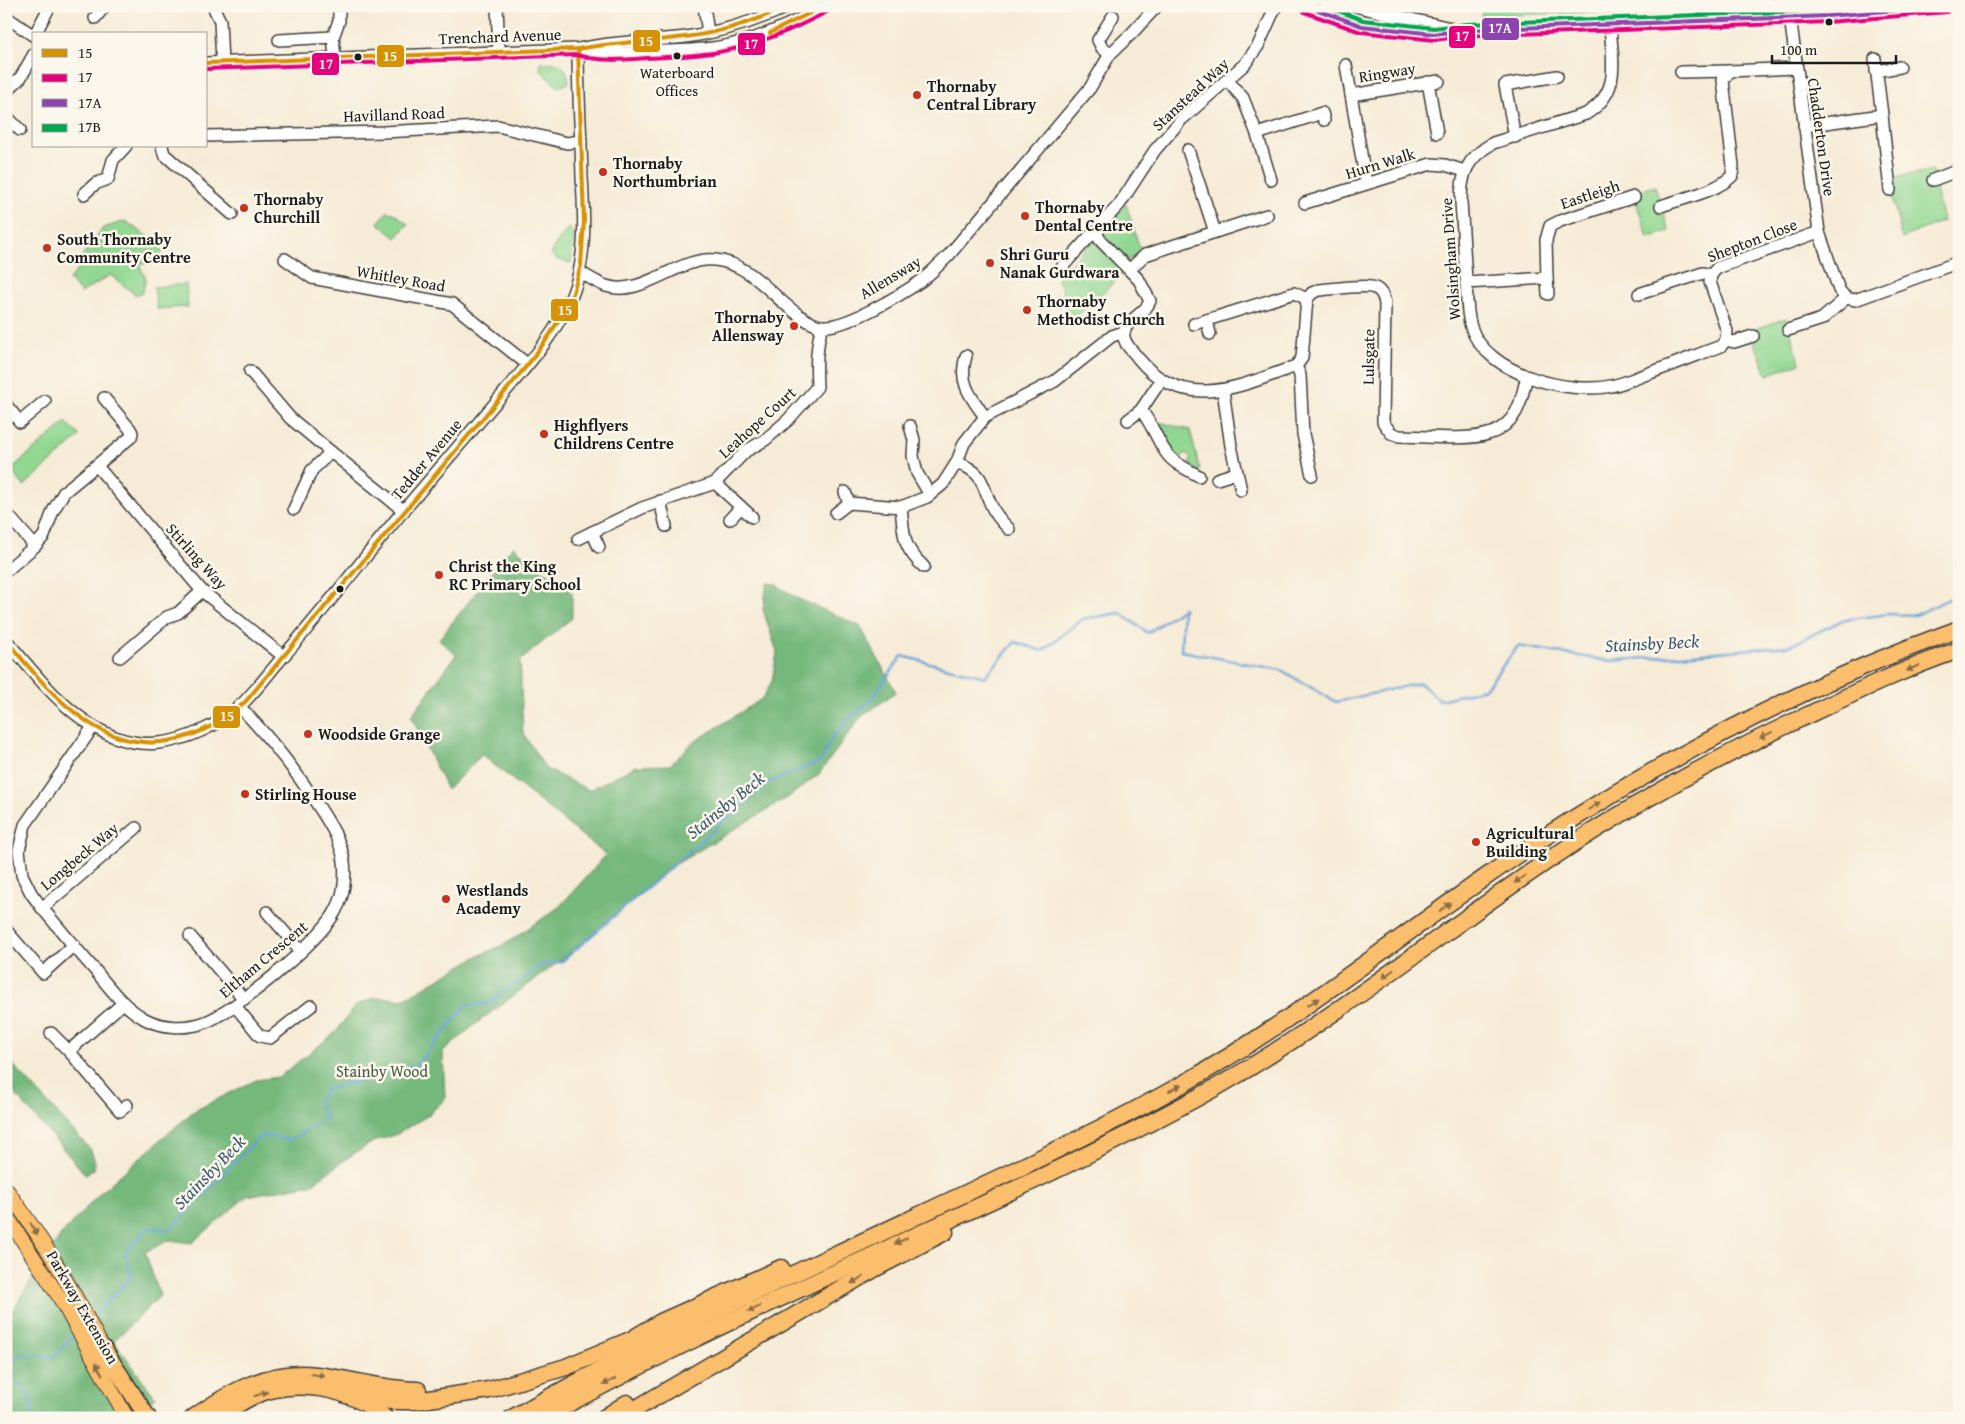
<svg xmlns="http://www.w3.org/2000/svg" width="1965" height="1424" viewBox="0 0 1965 1424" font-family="'Gentium Book Plus',serif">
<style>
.green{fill:#91d791;stroke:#567a56}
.forest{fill:#74b87b;stroke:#486a4c}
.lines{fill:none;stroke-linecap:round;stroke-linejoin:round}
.stream{stroke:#66a1d6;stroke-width:2.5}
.minor-casing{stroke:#3d3b38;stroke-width:14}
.major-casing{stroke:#3d3b38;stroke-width:16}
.highway-casing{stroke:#3d3b38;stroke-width:19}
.minor{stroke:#fff;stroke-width:11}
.major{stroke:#fabe6d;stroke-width:14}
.highway{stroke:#fabe6d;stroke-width:16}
.bus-1-casing{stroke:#fbf7ec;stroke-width:8}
.bus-2-casing{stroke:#fbf7ec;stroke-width:8}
.bus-3-casing{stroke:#fbf7ec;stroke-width:8}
.bus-4-casing{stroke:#fbf7ec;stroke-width:8}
.bus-1{stroke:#d69104;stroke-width:4}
.bus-2{stroke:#e5007d;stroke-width:4}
.bus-3{stroke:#8e44ad;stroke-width:4}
.bus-4{stroke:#00a651;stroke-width:4}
.oneway{fill:#8b6d44}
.bus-dot{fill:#1c1c1c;stroke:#fbf7ec;stroke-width:2}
.poi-dot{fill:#c8321e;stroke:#fbf7ec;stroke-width:2}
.labels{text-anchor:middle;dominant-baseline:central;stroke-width:5;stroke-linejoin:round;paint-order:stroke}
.bus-label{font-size:15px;fill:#1c1c1c;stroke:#fbf7ec}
.street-label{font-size:16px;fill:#1c1c1c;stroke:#fbf7ec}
.poi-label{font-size:16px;font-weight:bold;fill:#1c1c1c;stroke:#fbf7ec;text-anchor:start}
.park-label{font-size:16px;fill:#455d45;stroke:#fbf7ec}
.water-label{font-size:18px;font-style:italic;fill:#3d5870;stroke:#fbf7ec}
.line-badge{stroke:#fbf7ec;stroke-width:2}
.badge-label{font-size:14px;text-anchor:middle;font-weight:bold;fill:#fff}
</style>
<rect width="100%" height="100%" fill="#fbf7ec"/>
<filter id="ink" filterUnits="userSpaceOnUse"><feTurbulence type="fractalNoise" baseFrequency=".02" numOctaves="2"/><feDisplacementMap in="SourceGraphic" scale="10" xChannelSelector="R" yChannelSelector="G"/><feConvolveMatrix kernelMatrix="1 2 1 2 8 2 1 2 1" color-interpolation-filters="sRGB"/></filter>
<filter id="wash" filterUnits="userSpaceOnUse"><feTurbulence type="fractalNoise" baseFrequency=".0096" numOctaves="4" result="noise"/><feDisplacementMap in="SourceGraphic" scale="20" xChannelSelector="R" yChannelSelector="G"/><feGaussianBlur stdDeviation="1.12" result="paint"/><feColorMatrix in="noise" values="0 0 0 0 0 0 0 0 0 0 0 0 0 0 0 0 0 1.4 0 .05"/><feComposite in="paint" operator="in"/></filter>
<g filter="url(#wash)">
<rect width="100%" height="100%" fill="#f6ebd6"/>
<!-- green -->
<g class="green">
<path d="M1484,6H1773L1481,16Z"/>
<path d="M540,62C558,63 567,62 569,83L558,87L541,71Z"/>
<path d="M1932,170L1943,221L1902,238L1888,179Z"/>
<path d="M1655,186L1669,231L1648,238L1633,193Z"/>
<path d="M1126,204L1141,252L1129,259L1122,275L1075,318L1066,308L1062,288L1057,279L1088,245L1103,235Z"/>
<path d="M387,212L394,213L408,224L396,238L378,223Z"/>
<path d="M125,221L147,236L163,251L156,261L139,265L146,278L142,294L136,295L110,275L81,293L69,280L79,268V260L103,228Z"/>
<path d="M568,228L574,233L571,263L558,260L552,255V249Z"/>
<path d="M186,284L188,307L157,309L154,287Z"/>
<path d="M1786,318L1800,363L1767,375L1750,331Z"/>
<path d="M1155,421L1190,430L1200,470L1197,471L1189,464L1191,457L1185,453L1179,460L1174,457L1155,425Z"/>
<path d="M66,422L80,436L24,486L10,470Z"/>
</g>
<!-- forest -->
<g class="forest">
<path d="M513,546L572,593V618L520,661L523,733L546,769L589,790L636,766L670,765L691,744L763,698L772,681L777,652L763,610L767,583L775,584L797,598L860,626L896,692L860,718L819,774L790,796L673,866L569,954L477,1023L443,1052L445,1099L427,1116L397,1134L373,1142L356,1152L312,1184L247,1196L192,1243L169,1240L145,1252L160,1296L114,1341L155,1397L130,1418H6V1320L61,1235L102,1191L194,1111L256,1080L279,1077L336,1032L355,1006L374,998H390L402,1000L476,957L507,943L559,907L606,855L482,755L447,790L411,716L456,655L439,639Z"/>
<path d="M6,1057L91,1150L95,1162L94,1170L85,1174L14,1093L12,1084L6,1078Z"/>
</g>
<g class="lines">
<!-- stream -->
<g class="stream">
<path d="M92,1317L131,1277L125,1252L148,1228L170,1230L261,1135L291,1140L327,1118L318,1104L325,1090L417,1065L466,1005L487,1004L541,965L561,962L768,783L821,761L834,734L870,701L902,656L985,677L1015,642L1042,651L1083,619L1120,613L1148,633L1183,608L1181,651L1281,670L1336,702L1420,683L1440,700L1485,689L1518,646L1609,661L1789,646L1843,620L1889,614L1916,615L1959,594"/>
<path d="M6,1373L22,1354L54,1357L74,1335"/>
<path d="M6,1377L27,1388L33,1418"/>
</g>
</g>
</g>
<g filter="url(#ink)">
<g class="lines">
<!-- minor casing -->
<g class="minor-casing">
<g id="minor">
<path d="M213,6L220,21L222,63"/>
<path d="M497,6L499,52"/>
<path d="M704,6L708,33"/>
<path d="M1306,6L1362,26L1434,34L1466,30L1828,16L1946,6"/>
<path d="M1354,6L1451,28"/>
<path d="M6,17L34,36"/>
<path d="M1790,17L1819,232L1839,290L1846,298"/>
<path d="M95,18L105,6"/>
<path d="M1610,25C1612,61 1622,92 1586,114L1493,143C1467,158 1461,173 1461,202C1463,228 1464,253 1466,278C1467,295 1466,311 1471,327C1486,374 1568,395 1611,386C1623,384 1635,378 1647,374C1672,365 1697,355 1721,346L1726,340L1734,342L1753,336"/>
<path d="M35,34L50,6"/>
<path d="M333,37L339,21V6"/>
<path d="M279,40L333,37L335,58"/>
<path d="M582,50C604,55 622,53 643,52C666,51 690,51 713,48C752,43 789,26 824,6"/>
<path d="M1110,54L1102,48L1098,40L1113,16"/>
<path d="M206,63L578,49C613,41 650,41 686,37C721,32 757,21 789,6"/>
<path d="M1346,65L1366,183"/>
<path d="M1876,71L1900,67"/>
<path d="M1681,72L1730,71"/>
<path d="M1228,81L1243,98L1257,134L1271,180"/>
<path d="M1428,82L1437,133"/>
<path d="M6,92L21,77L34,54"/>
<path d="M1351,95L1439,81"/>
<path d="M1882,115L1890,190"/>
<path d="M6,116L20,130"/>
<path d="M1804,126L1882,115L1875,59"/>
<path d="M1257,134L1322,113L1324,120"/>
<path d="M206,136L383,132L498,126L567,143L581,141"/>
<path d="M1515,137L1505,85L1557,76"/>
<path d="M162,146L164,154L232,214"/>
<path d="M1188,150L1215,232"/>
<path d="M1933,180L1959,170"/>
<path d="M84,194L95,184L108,179L113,160L126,146"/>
<path d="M1305,203L1431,164L1445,165L1465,171"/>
<path d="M1661,206C1683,198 1716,192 1732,176L1733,166L1723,80L1730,71L1796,68"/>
<path d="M1097,234L1100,240L1139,280L1150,301C1145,315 1126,319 1124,333C1122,343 1133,351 1138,358C1183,414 1241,386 1296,366"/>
<path d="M1097,234L1099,226L1119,205L1155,150L1182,119L1245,64L1258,46L1276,6"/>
<path d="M285,259L312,278L452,304L527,364"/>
<path d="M1062,267L1090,236L1097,234"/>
<path d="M1130,269L1145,255L1267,215"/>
<path d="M580,272C588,277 597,283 606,286C642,298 679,256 715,260C755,264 775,303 808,321C813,324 821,327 826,326C849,326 902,294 921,281C931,273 940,264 949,255L1090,88L1110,54L1132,33L1157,6"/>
<path d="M1711,275L1710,282L1727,331L1726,340"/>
<path d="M1547,278L1548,294"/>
<path d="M1466,283L1547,278L1546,240L1550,226L1560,221L1634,197"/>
<path d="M1639,294L1703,273L1711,275L1717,268L1819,232"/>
<path d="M1307,299L1302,358L1296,366L1300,375L1303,434L1312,475"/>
<path d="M1207,320L1210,334"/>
<path d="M1194,324L1294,293L1307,299L1312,293L1319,290C1331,289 1361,285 1371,287C1380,288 1384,296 1385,304L1383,422L1391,433L1399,436C1422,436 1467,441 1488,434C1497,432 1505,426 1511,419C1521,408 1523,390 1527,376"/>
<path d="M1788,330L1822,319L1846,298L1855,300L1959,262"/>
<path d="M966,356C958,382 970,396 985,417"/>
<path d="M250,371L290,418L331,452"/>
<path d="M1161,380L1141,410C1152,424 1157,440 1167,454C1174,464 1189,470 1199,476"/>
<path d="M1223,390L1231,446L1241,490"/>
<path d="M6,405L20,422L45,401"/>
<path d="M1128,420L1141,410"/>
<path d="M910,426L914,440L913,456L917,473L930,495"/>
<path d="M957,462C986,475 980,482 992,507C996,516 1003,523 1009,529"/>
<path d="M97,466L202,591L283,656"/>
<path d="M1217,479L1236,473"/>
<path d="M715,483L752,517"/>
<path d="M660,501L666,526"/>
<path d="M849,503L901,507L927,497L943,484L957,462L964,443L985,417L1055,381L1112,336L1124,332"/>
<path d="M901,507C904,535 902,547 924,567"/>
<path d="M294,509L312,470L331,452L404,511"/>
<path d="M6,513L35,546L44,536L53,511L64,492L131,437L132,433L130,429L104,398"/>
<path d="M836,513L849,503L845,492"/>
<path d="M730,519L741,507"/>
<path d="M592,532L599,547"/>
<path d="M578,539L642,508L715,483L746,451L765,440L788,420L817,387C816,365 816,347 822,326"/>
<path d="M6,571L35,546"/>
<path d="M6,640C44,685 93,750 159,743C187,740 219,725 240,706C255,692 268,674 282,658C324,610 363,559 404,510C435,474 466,437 497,401C525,368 557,334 573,293C587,256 584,215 582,177C581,134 578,92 578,49"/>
<path d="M120,657L167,617L178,613L202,591"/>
<path d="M93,727L25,825L19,850L22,875L31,893L42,908C59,928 76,949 94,969C109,987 123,1007 145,1019C162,1028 185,1029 203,1023C235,1012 319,942 335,912C344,897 346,879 344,861C341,840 328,821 317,804C294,768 269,737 239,706"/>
<path d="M42,908L136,828"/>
<path d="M267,912L301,951"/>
<path d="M6,930L43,973L74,945"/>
<path d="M190,936L244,999"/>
<path d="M123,1003L69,1051L120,1111L127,1105"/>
<path d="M235,1006L260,1036L270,1038L311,1006"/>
<path d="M51,1033L69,1051"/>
</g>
</g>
<!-- major casing -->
<g class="major-casing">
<g id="major">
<path d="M6,1189C44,1241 79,1299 107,1357"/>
<path d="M6,1215L60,1298L127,1418"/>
</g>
</g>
<!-- highway casing -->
<g class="highway-casing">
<g id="highway">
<path d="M637,1336L661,1322L781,1268"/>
<path d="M102,1347L148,1418"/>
<path d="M346,1395L391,1401H416L489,1390L566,1367L647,1333"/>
<path d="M193,1418C230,1392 270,1369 316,1375C351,1379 383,1390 418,1390"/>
<path d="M219,1418C230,1409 242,1401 255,1395C296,1378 352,1387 385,1418"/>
<path d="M512,1418C618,1358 728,1304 838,1253C953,1199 1070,1147 1181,1085C1307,1014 1417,921 1537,842C1669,756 1811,682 1959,629"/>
<path d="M543,1418C760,1296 995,1210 1213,1089C1321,1028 1419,950 1521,879C1612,815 1710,761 1810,714C1858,691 1908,667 1959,650"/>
<path d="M604,1418L627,1403"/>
<path d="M620,1418L874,1269L945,1232"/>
</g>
</g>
<!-- minor -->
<use href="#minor" class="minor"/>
<!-- major -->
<use href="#major" class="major"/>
<!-- highway -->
<use href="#highway" class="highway"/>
<!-- bus-1 casing -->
<g class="bus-1-casing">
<g id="bus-1">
<path d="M770,33L824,6"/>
<path d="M206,63L578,49C614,42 649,42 685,37C721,33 756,21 788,6"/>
<path d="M6,640C53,696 106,764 188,736C209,729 229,717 246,701L529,363L549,336L566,308L573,293L581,265L584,221L578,49"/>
</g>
</g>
<!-- bus-2 casing -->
<g class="bus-2-casing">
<g id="bus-2">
<path d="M1304,12L1361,32L1434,40L1467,36L1828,22L1947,12"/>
<path d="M206,69L577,55C601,62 622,60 646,58C670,57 695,56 719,52C758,45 792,30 827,12"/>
</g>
</g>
<!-- bus-3 casing -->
<g class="bus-3-casing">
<path id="bus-3" d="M1307,6L1362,26L1434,34L1466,30L1828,16L1943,6"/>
</g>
<!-- bus-4 casing -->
<g class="bus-4-casing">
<path id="bus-4" d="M1325,6L1363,20L1434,28L1466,24L1828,10L1869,6"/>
</g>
<!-- bus-1 -->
<use href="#bus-1" class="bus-1"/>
<!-- bus-2 -->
<use href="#bus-2" class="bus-2"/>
<!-- bus-3 -->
<use href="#bus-3" class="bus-3"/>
<!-- bus-4 -->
<use href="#bus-4" class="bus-4"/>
</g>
<!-- one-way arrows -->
<defs><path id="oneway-solid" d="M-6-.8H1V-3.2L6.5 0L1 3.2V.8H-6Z" transform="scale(1.25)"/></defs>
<g class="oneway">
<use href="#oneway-solid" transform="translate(1913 668) rotate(157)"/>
<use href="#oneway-solid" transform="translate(1766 735) rotate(154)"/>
<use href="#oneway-solid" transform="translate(1594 806) rotate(-33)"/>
<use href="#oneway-solid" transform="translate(1520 879) rotate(145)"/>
<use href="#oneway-solid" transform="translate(1445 907) rotate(-36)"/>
<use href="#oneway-solid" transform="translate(1388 974) rotate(144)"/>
<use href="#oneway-solid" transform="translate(1313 1002) rotate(-33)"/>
<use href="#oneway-solid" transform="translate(1175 1088) rotate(-28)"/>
<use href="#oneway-solid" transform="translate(34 1229) rotate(59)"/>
<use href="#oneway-solid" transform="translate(901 1241) rotate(155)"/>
<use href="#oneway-solid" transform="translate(857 1280) rotate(149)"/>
<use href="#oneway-solid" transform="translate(754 1309) rotate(154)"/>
<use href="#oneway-solid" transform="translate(99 1369) rotate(-119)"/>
<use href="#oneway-solid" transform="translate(318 1375) rotate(8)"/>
<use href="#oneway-solid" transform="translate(609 1382) rotate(152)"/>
<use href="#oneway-solid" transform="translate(261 1394) rotate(-17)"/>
</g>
</g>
<!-- markers -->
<g class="bus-dot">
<circle cx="1829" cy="22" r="4.5"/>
<circle cx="677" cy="56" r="4.5"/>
<circle cx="358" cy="57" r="4.5"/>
<circle cx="340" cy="589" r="4.5"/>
</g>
<g class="poi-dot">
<circle cx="917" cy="95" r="5"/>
<circle cx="603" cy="172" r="5"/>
<circle cx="244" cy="208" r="5"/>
<circle cx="1025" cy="216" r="5"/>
<circle cx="47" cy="248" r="5"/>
<circle cx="990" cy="263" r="5"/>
<circle cx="1027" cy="310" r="5"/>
<circle cx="794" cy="326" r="5"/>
<circle cx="544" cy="434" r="5"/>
<circle cx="439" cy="575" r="5"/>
<circle cx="308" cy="734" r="5"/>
<circle cx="245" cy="794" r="5"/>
<circle cx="1476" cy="842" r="5"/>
<circle cx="446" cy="899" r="5"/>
</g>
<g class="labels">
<!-- bus labels -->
<g class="bus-label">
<text x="677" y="72">Waterboard<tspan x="677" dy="18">Offices</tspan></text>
</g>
<!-- street labels -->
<g class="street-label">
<text transform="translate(500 36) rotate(-2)">Trenchard Avenue</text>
<text transform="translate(1387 72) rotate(-9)">Ringway</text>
<text transform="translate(1190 94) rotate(-43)">Stanstead Way</text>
<text transform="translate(394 114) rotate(-2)">Havilland Road</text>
<text transform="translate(1822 137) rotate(82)">Chadderton Drive</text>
<text transform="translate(1380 163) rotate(-17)">Hurn Walk</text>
<text transform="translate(1590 194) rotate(-18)">Eastleigh</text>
<text transform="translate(1752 240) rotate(-21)">Shepton Close</text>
<text transform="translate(1450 259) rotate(-94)">Wolsingham Drive</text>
<text transform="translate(890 277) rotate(-31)">Allensway</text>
<text transform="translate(401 278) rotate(10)">Whitley Road</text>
<text transform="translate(1368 357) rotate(-89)">Lulsgate</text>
<text transform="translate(757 422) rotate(-42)">Leahope Court</text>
<text transform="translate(426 459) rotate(-50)">Tedder Avenue</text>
<text transform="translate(197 556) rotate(48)">Stirling Way</text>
<text transform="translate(79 856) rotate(-40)">Longbeck Way</text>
<text transform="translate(263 959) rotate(-40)">Eltham Crescent</text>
<text transform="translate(83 1307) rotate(60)">Parkway Extension</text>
</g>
<!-- poi labels -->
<g class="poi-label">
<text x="927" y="86">Thornaby<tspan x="927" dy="18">Central Library</tspan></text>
<text x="613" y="163">Thornaby<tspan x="613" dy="18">Northumbrian</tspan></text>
<text x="254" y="199">Thornaby<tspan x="254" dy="18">Churchill</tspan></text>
<text x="1035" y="207">Thornaby<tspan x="1035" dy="18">Dental Centre</tspan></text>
<text x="57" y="239">South Thornaby<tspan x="57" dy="18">Community Centre</tspan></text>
<text x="1000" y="254">Shri Guru<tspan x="1000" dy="18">Nanak Gurdwara</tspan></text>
<text x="1037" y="301">Thornaby<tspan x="1037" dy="18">Methodist Church</tspan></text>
<text x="784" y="317" text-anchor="end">Thornaby<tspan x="784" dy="18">Allensway</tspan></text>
<text x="554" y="425">Highflyers<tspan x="554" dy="18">Childrens Centre</tspan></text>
<text x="449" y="566">Christ the King<tspan x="449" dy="18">RC Primary School</tspan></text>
<text x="318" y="734">Woodside Grange</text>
<text x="255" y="794">Stirling House</text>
<text x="1486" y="833">Agricultural<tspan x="1486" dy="18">Building</tspan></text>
<text x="456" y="890">Westlands<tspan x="456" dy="18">Academy</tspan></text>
</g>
<!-- park labels -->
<g class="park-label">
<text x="382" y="1071">Stainby Wood</text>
</g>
<!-- water labels -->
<g class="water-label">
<text transform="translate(1652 643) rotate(-3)">Stainsby Beck</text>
<text transform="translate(725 805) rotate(-39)">Stainsby Beck</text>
<text transform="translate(209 1172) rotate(-46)">Stainsby Beck</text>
</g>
</g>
<g class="line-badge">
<rect x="1481" y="17" width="39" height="24" rx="5" fill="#8e44ad"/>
<rect x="1448" y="25" width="28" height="24" rx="5" fill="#e5007d"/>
<rect x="632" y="29" width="29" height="24" rx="5" fill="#d69104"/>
<rect x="737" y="32" width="29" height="24" rx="5" fill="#e5007d"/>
<rect x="376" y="44" width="29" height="24" rx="5" fill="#d69104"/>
<rect x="311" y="52" width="29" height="24" rx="5" fill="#e5007d"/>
<rect x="550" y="298" width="29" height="24" rx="5" fill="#d69104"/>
<rect x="212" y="705" width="29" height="24" rx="5" fill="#d69104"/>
</g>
<g class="badge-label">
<text x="1500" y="33">17A</text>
<text x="1462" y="41">17</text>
<text x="646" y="46">15</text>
<text x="751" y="49">17</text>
<text x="390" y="61">15</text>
<text x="326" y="69">17</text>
<text x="565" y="315">15</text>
<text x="227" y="721">15</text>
</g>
<!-- margin -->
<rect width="1965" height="1424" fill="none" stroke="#fbf7ec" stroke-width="25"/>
<!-- legend -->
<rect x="32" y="32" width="175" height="115" fill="#fbf7ec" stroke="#a29f99"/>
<rect x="42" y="49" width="25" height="8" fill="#d69104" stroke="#a29f99"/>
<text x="78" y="58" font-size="15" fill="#1c1c1c">15</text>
<rect x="42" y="74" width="25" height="8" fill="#e5007d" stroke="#a29f99"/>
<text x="78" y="82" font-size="15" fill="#1c1c1c">17</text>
<rect x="42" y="99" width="25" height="8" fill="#8e44ad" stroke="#a29f99"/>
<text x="78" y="108" font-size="15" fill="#1c1c1c">17A</text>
<rect x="42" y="124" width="25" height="8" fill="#00a651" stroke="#a29f99"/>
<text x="78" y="132" font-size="15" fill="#1c1c1c">17B</text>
<!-- scale -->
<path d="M1772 55v8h124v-8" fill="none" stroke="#1c1c1c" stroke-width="2.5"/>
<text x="1780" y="55" font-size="15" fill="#1c1c1c" stroke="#fbf7ec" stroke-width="4" paint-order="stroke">100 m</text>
</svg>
